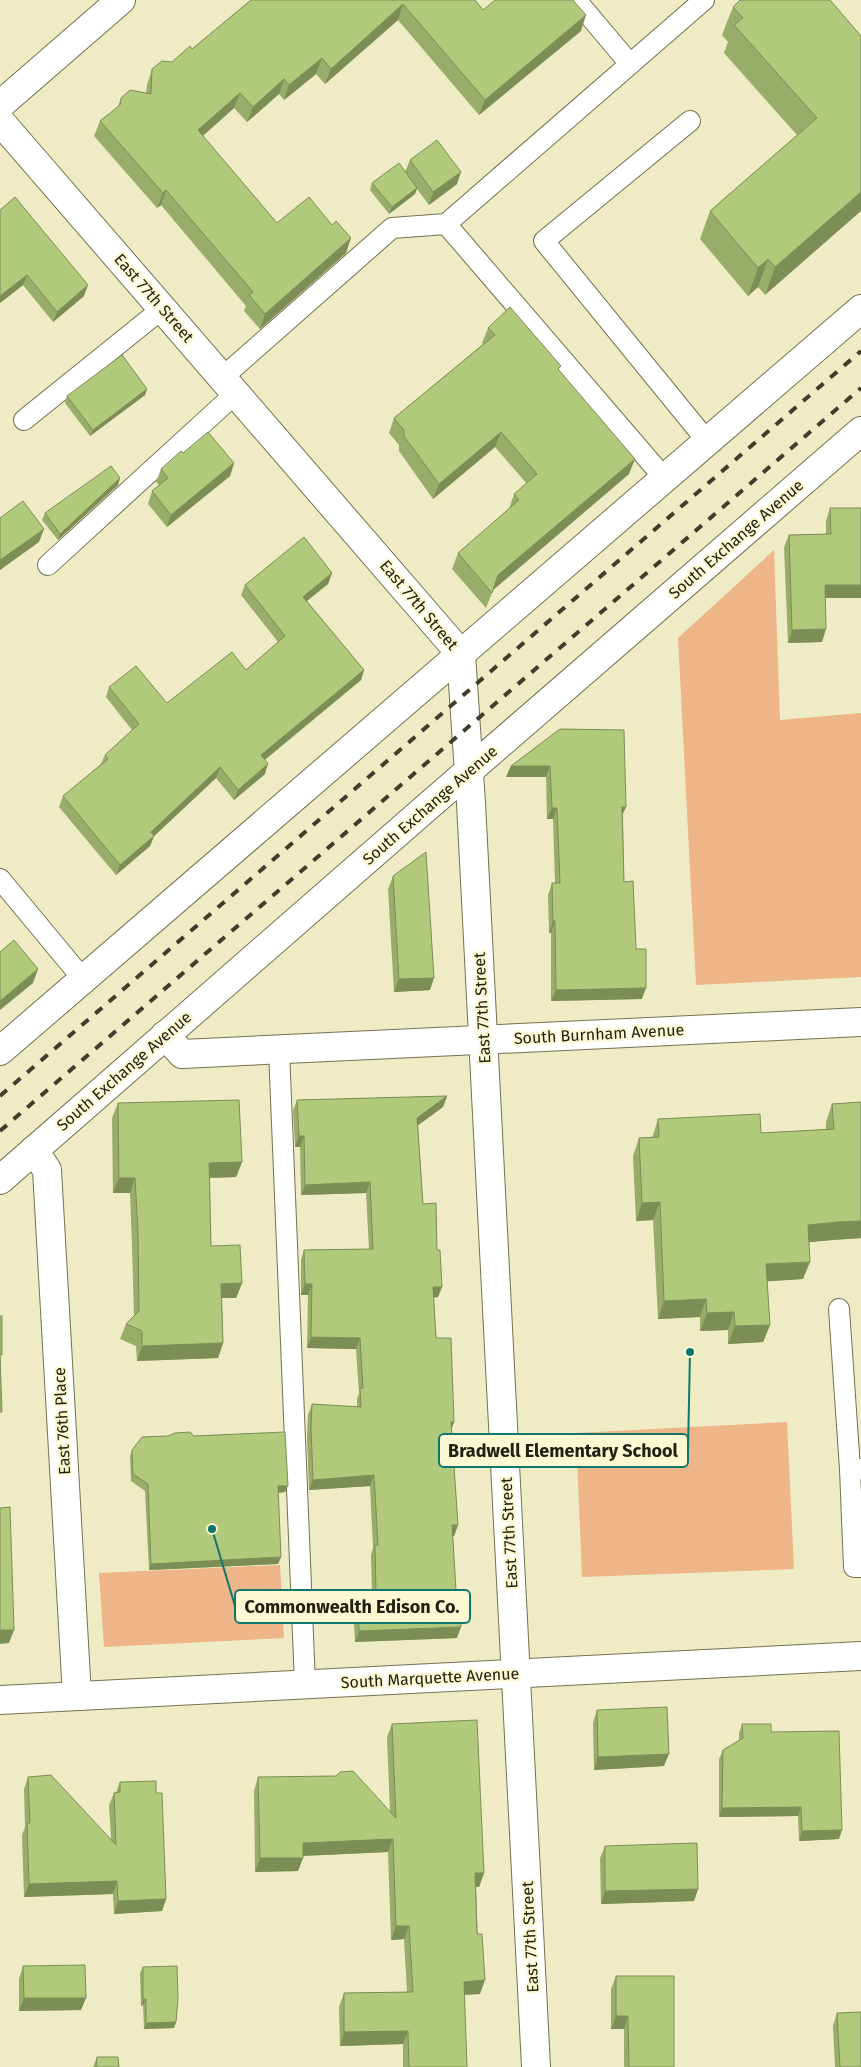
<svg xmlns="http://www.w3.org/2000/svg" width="861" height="2067" viewBox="0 0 861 2067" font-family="'Fira Sans',sans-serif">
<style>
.green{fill:#edb588}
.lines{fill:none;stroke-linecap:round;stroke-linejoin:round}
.lane-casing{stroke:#75714f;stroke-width:22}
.street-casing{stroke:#75714f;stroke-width:30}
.secondary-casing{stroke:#75714f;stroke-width:30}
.lane{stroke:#fff;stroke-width:20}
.street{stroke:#fff;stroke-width:28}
.secondary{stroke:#fff;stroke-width:28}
.rail{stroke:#403d2c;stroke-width:4;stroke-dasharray:9 9;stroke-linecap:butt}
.wall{fill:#98ad69}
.shaded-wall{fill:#7c8d55}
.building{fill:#b1c97a;stroke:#7c8d55}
.labels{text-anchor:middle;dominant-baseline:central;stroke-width:4.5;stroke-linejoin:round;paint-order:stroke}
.street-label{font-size:16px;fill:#222012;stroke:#fcf8d2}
.leader{fill:none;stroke:#0f766e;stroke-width:2}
.callout-dot{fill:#0f766e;stroke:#fcf8d2;stroke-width:2}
.callout{fill:#fcf8d2;stroke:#0f766e;stroke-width:2}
.callout-label{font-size:18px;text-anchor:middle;font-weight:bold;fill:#222012}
</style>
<rect width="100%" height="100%" fill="#efebc5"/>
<!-- green -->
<g class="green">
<path d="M774,550L780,720L861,713V977L696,985L678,638Z"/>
<path d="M787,1422L794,1569L582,1577L576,1433Z"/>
<path d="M280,1565L284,1638L104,1647L99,1573Z"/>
</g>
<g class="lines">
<!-- lane casing -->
<g class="lane-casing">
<g id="lane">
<path d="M576,0L630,64"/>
<path d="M690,121L544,241L707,441"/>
<path d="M446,224L665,479"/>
<path d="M223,377L392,228L446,224L704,0"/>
<path d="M24,420L163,308"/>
<path d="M48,565L236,393"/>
<path d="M0,879L83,979"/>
<path d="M279,1050L305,1684"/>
<path d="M839,1309L850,1469H861"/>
<path d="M850,1469L854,1567H861"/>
</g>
</g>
<!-- street casing -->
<g class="street-casing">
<g id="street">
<path d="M0,105L121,0"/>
<path d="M0,121L461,654L471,803L536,2067"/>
<path d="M165,1035L182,1054L861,1022"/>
<path d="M34,1150L47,1170L77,1696"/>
<path d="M0,1700L861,1656"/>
</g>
</g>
<!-- secondary casing -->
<g class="secondary-casing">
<g id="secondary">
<path d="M0,1051L861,309"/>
<path d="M0,1180L426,808L861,431"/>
</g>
</g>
<!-- lane -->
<use href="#lane" class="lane"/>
<!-- street -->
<use href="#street" class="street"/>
<!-- secondary -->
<use href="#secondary" class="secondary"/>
<!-- rail -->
<g class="rail">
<path d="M0,1096L861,351"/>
<path d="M0,1131L861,388"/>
</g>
</g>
<!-- wall -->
<g class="wall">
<path d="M251,0H475L483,10L581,31L479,115L398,20L325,84L316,74L284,100L279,94L247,122L234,108L203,136L277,223L346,253L260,329L244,311L246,306L161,205L157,208L94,136L100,121L118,107L121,98L146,93L147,85L152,69L172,62L192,49Z"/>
<path d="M733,7L861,36L765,295L758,287L748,296L700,239L710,211L797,135L724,53L728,42L722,35Z"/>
<path d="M410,160L457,184L429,205L417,189L415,194L389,214L370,190L372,183L405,172Z"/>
<path d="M0,210L84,296L53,322L23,285L0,303Z"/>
<path d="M488,328L560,371L629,474L493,590L486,608L452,569L458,553L509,509L514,494L527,484L495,447L433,499L399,451V445L389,433L394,418L483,344L482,343Z"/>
<path d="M147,389L145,395L90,436L65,403L67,396Z"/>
<path d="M183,453L234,463L230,476L167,527L148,504L152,491L159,485L156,482L161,469Z"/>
<path d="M120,478L118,485L58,540L42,520L45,513Z"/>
<path d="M830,508H861L825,598L822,642L788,643L784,547L789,535L826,534V521Z"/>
<path d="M332,573L328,584L307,601L364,670L361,680L265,760V774L234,800L216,778L154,836L150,846L116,875L59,807L63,796L101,764L105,755L132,730L106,697L109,687L167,703L246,670L278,642L241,595L245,585Z"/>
<path d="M560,729L623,815L624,882L636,949L642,999L551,1001V933H549L548,895L552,883H555L553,819H547L546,777H506L511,766Z"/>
<path d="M393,876L430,990L394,992L388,889Z"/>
<path d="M447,1096L443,1107L418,1125L423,1204L437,1250L442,1287L438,1297L434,1298L436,1338L454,1422L451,1430L458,1525L454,1536H453L457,1638L355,1642L353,1605L357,1594L372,1593L371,1555L373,1548L370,1486L309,1490L307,1438L308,1415L312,1404L357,1407V1399L359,1393L356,1349L307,1348L308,1295H301V1260L304,1250L369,1249L366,1193L301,1195L300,1147H295L293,1110L297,1100Z"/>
<path d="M861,1102V1238L832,1240L809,1242L803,1279L767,1281L770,1325L763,1342L728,1344V1330L700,1331V1317L658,1319L653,1220L636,1221L633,1156L639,1138H652L658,1119L761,1133L826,1130V1122L832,1104Z"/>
<path d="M118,1103L242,1162L236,1177L210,1178L211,1246L242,1283L236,1298H222L223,1343L218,1358L137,1361L136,1346L120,1339L126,1324L134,1316L132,1246L130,1193H113L112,1118Z"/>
<path d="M194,1436L285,1492L278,1493L281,1557L278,1564L149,1570L145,1491L131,1481L130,1456L132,1450Z"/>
<path d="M597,1710L664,1766L594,1770L593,1723Z"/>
<path d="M392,1724L484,1873L479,1887H476L480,1994L464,1995L467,2067H403V2044L340,2046L339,2007L344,1993L407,1992L404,1939L391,1940L388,1852L303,1856L298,1871L255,1872L254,1791L258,1777L390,1811L387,1737Z"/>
<path d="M742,1724L771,1732L839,1839L799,1841L798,1816L719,1817V1759L723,1750L739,1740V1733Z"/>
<path d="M28,1777L111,1839L109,1805L114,1793H116L120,1782L156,1793L166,1899L162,1911L114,1914L113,1894L24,1897L22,1835L25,1827L24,1789Z"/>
<path d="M605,1846L698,1889L694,1901L601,1904L600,1858Z"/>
<path d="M23,1966L81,2010L19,2011V1979Z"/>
<path d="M143,1967L176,2022L174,2028L144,2029L143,2005L141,2006L140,1973Z"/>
<path d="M616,1976L674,2067H624V2029H611V1989Z"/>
<path d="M837,2013L861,2067H835L833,2026Z"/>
<path d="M97,2057L119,2067H93Z"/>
</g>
<!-- shaded-wall -->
<g class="shaded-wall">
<path d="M403,4L398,20L325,84L331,69Z"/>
<path d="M586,15L581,31L479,115L485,100Z"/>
<path d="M322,58L316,74L284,100L289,85Z"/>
<path d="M284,79L279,94L247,122L253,107Z"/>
<path d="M240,93L234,108L192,145L198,130Z"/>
<path d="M461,172L457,184L429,205L433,192Z"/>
<path d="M417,188L415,194L389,214L392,207Z"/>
<path d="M166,190L161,205L157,208L163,193Z"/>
<path d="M861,192V211L765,295L775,267Z"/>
<path d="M351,238L346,253L260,329L265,314Z"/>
<path d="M768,259L758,287L748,296L758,268Z"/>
<path d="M27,275L23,285L0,303V296Z"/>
<path d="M88,285L84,296L53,322L57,312Z"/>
<path d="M147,389L145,395L90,436L93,430Z"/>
<path d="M501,432L495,447L433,499L439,484Z"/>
<path d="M635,459L629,474L493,590L498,575Z"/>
<path d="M234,463L230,476L167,527L171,515Z"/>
<path d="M120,478L118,485L58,540L60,534Z"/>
<path d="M44,529L39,542L0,570V560Z"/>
<path d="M332,573L328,584L299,607L303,597Z"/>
<path d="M825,585H861V598H820Z"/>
<path d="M826,629L822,642L788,643L792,630Z"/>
<path d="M364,670L361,680L258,765L261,755Z"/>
<path d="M268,764L265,774L234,800L238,790Z"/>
<path d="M511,766H550L546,777H506Z"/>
<path d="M220,767L216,778L151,839L154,836L150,846L116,875L120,865L151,832Z"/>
<path d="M622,807H626L621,818Z"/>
<path d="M552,808H557L553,819H547Z"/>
<path d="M553,921H555L551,933H549Z"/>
<path d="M38,969L33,983L0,1010V1001Z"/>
<path d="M434,978L430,990L394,992L399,979Z"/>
<path d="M646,988L642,999L551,1001L556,990Z"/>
<path d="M447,1096L443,1107L413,1129L417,1118Z"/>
<path d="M299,1136H304L300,1147H295Z"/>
<path d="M242,1162L236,1177L204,1178L209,1163Z"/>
<path d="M119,1178H135L130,1193H113Z"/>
<path d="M370,1182L366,1193L301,1195L305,1185Z"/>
<path d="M660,1202L653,1220L636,1221L642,1203Z"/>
<path d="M861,1221V1238L832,1240L802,1243L808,1225L838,1222Z"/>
<path d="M810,1262L803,1279L760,1282L766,1264Z"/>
<path d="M242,1283L236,1298H216L221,1284Z"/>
<path d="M305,1284H312L308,1295H301Z"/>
<path d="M433,1287H442L438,1297L429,1298Z"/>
<path d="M706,1299L700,1317L658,1319L664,1301Z"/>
<path d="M734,1312L728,1330L700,1331L707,1313Z"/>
<path d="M770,1325L763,1342L728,1344L735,1326Z"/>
<path d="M311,1337L360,1338L356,1349L307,1348Z"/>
<path d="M223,1343L218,1358L137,1361L142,1346Z"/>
<path d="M451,1422H454L450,1433Z"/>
<path d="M374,1475L370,1486L309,1490L313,1480Z"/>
<path d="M278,1486H288L285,1492L275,1493Z"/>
<path d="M452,1525H458L454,1536H448Z"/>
<path d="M281,1557L278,1564L149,1570L151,1564Z"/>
<path d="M461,1627L457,1638L355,1642L359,1631Z"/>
<path d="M0,1630H14L9,1643L0,1644Z"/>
<path d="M669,1754L664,1766L594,1770L598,1757Z"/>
<path d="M801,1807L798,1816L719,1817L722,1808Z"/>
<path d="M842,1830L839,1839L799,1841L802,1831Z"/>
<path d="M393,1839L388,1852L298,1856L303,1843Z"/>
<path d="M260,1858H303L298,1871L255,1872Z"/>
<path d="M475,1873H484L479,1887H470Z"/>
<path d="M117,1881L113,1894L24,1897L29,1884Z"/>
<path d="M698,1889L694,1901L601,1904L605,1891Z"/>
<path d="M166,1899L162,1911L114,1914L118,1901Z"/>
<path d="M396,1926H409L404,1939L391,1940Z"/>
<path d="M485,1980L480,1994L459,1995L464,1982Z"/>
<path d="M24,1998H86L81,2010L19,2011Z"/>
<path d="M143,1999H146L143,2005L141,2006Z"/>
<path d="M616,2016H628L624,2029H611Z"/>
<path d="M176,2022L174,2028L144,2029L146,2023Z"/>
<path d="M408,2031L403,2044L340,2046L344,2032Z"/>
</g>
<!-- building -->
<g class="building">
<path d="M251,0H475L483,10L495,0H573L586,15L485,100L403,4L331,69L322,58L289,85L284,79L253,107L240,93L198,130L277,223L309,197L332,225L336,221L351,238L265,314L249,295L253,292L166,190L163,193L100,121L120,105L121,98L130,90L151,94L152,69L162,61L172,62L190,46L192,49Z"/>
<path d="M740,0H830L861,36V192L775,267L768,259L758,268L710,211L817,118L734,25L743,18L733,7Z"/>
<path d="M437,140L461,172L433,192L410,160Z"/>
<path d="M399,163L417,188L392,207L372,183Z"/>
<path d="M15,197L88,285L57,312L27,275L0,296V210Z"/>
<path d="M510,307L561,366L558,369L635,459L498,575L492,593L458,553L519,500L514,494L537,474L501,432L439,484L404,436V430L394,418L495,335L488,328Z"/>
<path d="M122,355L147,389L93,430L67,396Z"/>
<path d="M208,432L234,463L171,515L152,491L168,478L161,469L181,451L183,453Z"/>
<path d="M111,466L120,478L60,534L45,513Z"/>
<path d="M23,501L44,529L0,560V518Z"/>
<path d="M830,508H861V585H825L826,629L792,630L789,535L831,534Z"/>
<path d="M304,537L332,573L303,597L364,670L261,755L268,764L238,790L220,767L151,832L154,836L120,865L63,796L108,759L105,755L139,724L109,687L136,666L167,703L232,652L246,670L285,636L245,585Z"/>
<path d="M560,729L624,730L626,807H622L624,882L633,881L636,949H646V988L556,990L555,921H553L552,883H560L557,808H552L550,766H511Z"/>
<path d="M426,852L434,978L399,979L393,876Z"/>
<path d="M14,940L38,969L0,1001V952Z"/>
<path d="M447,1096L417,1118L423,1204L436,1203L437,1250H440L442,1287H433L436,1338H451L454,1422H451L458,1525H452L456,1590H459L461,1627L359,1631L357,1594L376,1593L375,1545H378L374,1475L313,1480L311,1428L312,1404L361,1407L360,1388H363L360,1338L311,1337L312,1284H305L304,1250L373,1249L370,1182L305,1185L304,1136H299L297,1100Z"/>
<path d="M239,1100L242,1162L209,1163L211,1246L240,1245L242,1283L221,1284L223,1343L142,1346V1331L126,1324L139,1311L138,1232L135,1178H119L118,1103Z"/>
<path d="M861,1102V1221L838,1222L808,1225L810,1262L766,1264L770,1325L735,1326L734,1312L707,1313L706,1299L664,1301L660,1202L642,1203L639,1138L659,1137L658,1119L760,1114L761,1133L834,1129L832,1104Z"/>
<rect x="0" y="1316" width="2" height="39"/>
<path d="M0,1356L2,1412H0Z"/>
<path d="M190,1432L194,1436L285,1432L288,1486H278L281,1557L151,1564L148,1484L133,1474L132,1450L142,1437L168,1436L175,1433Z"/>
<path d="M10,1507L14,1630H0V1508Z"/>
<path d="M667,1707L669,1754L598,1757L597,1710Z"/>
<path d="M477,1720L484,1873H475L477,1934H482L485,1980L464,1982L467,2067H409L408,2031L344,2032V1993L413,1992L409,1926H396L393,1839L303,1843V1858H260L258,1777L336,1776L340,1772L353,1771L396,1818L392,1724Z"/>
<path d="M742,1724H771V1732L839,1731L842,1830L802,1831L801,1807L722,1808L723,1750L743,1738Z"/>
<path d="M51,1775L116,1845L114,1793L120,1792V1782L156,1781V1793H162L166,1899L118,1901L117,1881L29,1884L27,1823H30L28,1777Z"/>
<path d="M697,1843L698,1889L605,1891V1846Z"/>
<path d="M85,1965L86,1998H24L23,1966Z"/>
<path d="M177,1966L178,1998L176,2022L146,2023V1999H143V1967Z"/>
<path d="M616,1976H674V2067H629L628,2016H616Z"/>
<path d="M861,2012V2067H840L837,2013Z"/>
<path d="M97,2057H118L119,2067H96Z"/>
</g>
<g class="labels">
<!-- street labels -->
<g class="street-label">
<text transform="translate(154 298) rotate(49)">East 77th Street</text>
<text transform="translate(736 539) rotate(-41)">South Exchange Avenue</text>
<text transform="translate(419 605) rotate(50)">East 77th Street</text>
<text transform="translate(430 805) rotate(-41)">South Exchange Avenue</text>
<text transform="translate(482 1008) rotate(-93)">East 77th Street</text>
<text transform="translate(599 1034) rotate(-3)">South Burnham Avenue</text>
<text transform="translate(124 1071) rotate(-41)">South Exchange Avenue</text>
<text transform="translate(62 1421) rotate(-93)">East 76th Place</text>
<text transform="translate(509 1533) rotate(-93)">East 77th Street</text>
<text transform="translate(430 1678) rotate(-3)">South Marquette Avenue</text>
<text transform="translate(530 1937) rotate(-93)">East 77th Street</text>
</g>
</g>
<!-- callouts -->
<path class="leader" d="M690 1352L688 1451M212 1529L235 1606"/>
<g class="callout-dot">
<circle cx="690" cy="1352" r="5"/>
<circle cx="212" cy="1529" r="5"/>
</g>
<g class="callout">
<rect x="439" y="1434" width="249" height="33" rx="5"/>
<rect x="235" y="1590" width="235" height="33" rx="5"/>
</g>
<g class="callout-label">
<text x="563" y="1457">Bradwell Elementary School</text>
<text x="352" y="1613">Commonwealth Edison Co.</text>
</g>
</svg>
